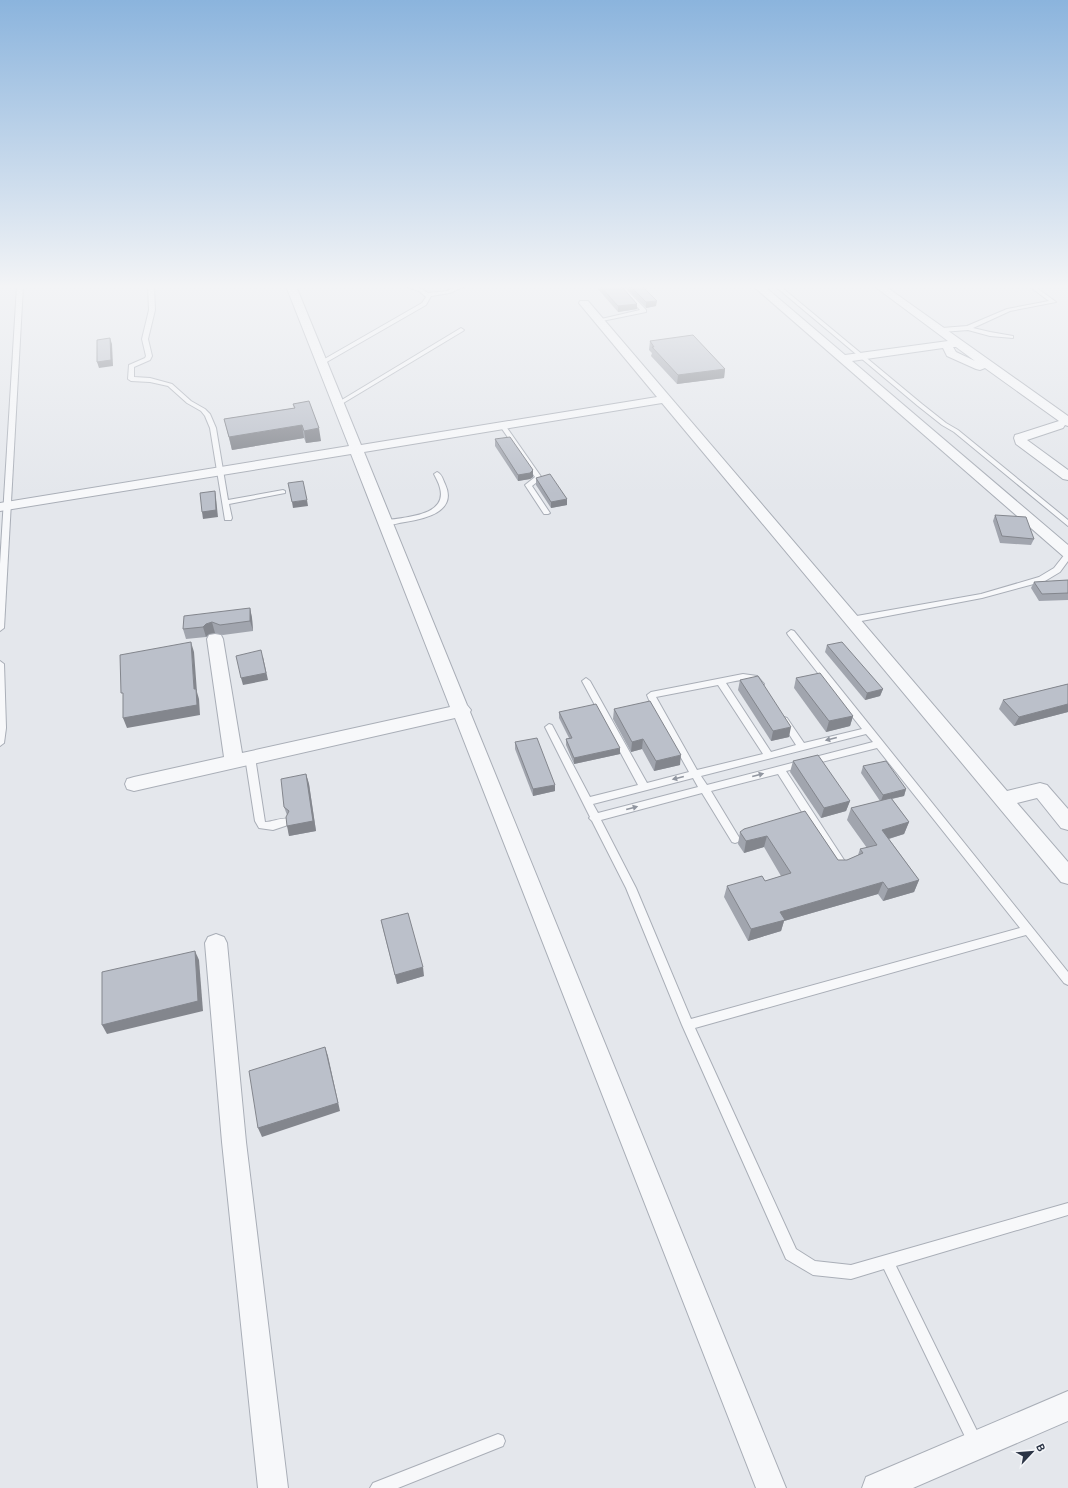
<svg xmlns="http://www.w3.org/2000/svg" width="1068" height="1488" viewBox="0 0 1068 1488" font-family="Ubuntu,sans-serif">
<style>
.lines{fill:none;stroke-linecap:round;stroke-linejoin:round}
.lane-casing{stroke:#a9aeb7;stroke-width:2}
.street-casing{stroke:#a9aeb7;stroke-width:2}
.lane{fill:#f7f8fa;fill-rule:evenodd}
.street{fill:#f7f8fa;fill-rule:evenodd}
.wall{fill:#a1a5ae}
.shaded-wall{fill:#83868d}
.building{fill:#bbc0ca;stroke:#83868d}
.oneway{fill:#9196a0}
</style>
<rect width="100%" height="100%" fill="#e4e7ec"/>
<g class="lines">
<!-- lane casing -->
<g class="lane-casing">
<g id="lane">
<path d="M17,286H23L4,628L0,631V564Z"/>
<path d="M148,286H154L155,310L148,339L152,356L150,360L134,367V377L150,378L172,384L191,401L205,409L210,414L216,428L228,500L283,490L285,491V493L229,504L232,518L231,520H225L210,428L205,416L201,411L187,403L168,386L150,382L131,381L128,379L129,365L145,358L146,356L142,339L149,310Z"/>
<path d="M405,286C414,285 421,288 428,293L447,291L458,286H465L450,293L431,296L426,305L325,363H321V361L422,303L426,297L419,291Z"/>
<path d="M775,286H780L922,404L946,423L958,430L1068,520V526L954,432L942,425L918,406Z"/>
<path d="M1029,286H1034L1056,302L1010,311L973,328L990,332L1013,336V338L990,336L968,330L942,332L939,330L942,328L967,326L1007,309L1049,301Z"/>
<path d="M625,288L646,310V312L597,322V320L640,310L623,291L622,290Z"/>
<path d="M461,328L464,330L463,331L340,405L335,404Z"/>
<path d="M501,425H505L542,478L532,486L550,513L548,514H544L525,485L535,477L500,426Z"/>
<path d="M437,472C442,474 443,480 445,484C458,512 424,519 405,522C398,523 390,526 383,525V521C402,517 448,517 440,488C439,483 436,478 434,474Z"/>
<path d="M1065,554H1068V561L1060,572L1045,581L982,598L851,623L847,620L851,617L981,594L1039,577L1054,568Z"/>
<path d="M791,630L794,631L1068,972V985L1064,983L1026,935L695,1028L796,1249L815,1261L851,1265L1068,1203V1215L896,1266L980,1437L982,1442L980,1447L975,1449L970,1447L884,1269L851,1279L813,1275L786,1259L682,1025L626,888L592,821L589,818L590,817L545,727L549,724L552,725L590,797L638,785L582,681L586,678L590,681L647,783L689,772L649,700L647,695L651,692L743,674L757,676L764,684L763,686H757C747,676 738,681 726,683L771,752L796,745L780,720L784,717L787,718L804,743L862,729L788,635L787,633ZM718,685L763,754L697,770L656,697ZM866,734L873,742L707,785L701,776ZM877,748L1020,928L691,1019L636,888L601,820L702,793L732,842L735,843L738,842L740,839L711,791L778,774L838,869L842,870L846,869L847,866L846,863L786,771ZM693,778L698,787L598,813L593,804Z"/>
<path d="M0,661L4,664L6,728L4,743L0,746Z"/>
<path d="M250,754L255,757L265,822C273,822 282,817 288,819L290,822L288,825L273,830L259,828L255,821L245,757Z"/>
<path d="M498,1434L503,1436L505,1441L503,1446L398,1488H370L373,1483Z"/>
</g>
</g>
<!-- street casing -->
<g class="street-casing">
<g id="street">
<path d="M286,286H296L361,445L657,397L579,303L580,301H588L1007,791L1040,783L1047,785L1068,809V830L1061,828L1037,798L1017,803L1068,862V884L1061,882L662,403L364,452L467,705L471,710L470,712L786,1488H756L455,718L134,791L127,789L125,784L127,779L134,777L224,757L207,639L209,635L215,634L221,635L223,639L242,753L450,707L351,454L0,511V503L349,446Z"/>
<path d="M753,286H764L845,355L948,341L874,286H885L1068,416V426L1065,425L1063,428L1027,440L1068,470V480L1063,479L1016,444L1014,438L1015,435L1059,421L985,368L980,370L976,369L947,356L943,348L852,361L1068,545V557L1063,556ZM953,347H956L975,361L956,352Z"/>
<path d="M216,934L224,937L227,943L246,1142L288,1488H258L222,1142L205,943L208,937Z"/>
<path d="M1068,1391V1421L913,1488H862L866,1477Z"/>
</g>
</g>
<!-- lane -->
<use href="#lane" class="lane"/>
<!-- street -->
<use href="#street" class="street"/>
</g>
<!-- wall -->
<g class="wall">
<path d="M598,286H642L656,306L646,308L625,287L623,288L637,304V309L618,312L598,289Z"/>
<path d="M650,341L725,369L724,378L677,384L651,356L652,353L649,350Z"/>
<path d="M293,404L321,441L306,443L304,438L232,450L224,419L294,408Z"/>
<path d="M495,439L533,477L530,479L518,481L495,446Z"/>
<path d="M536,478L567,505L551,508L536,485Z"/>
<path d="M995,515L1034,539L1031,545L1000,543L993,521Z"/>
<path d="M1068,580V600L1039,601L1031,588L1034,582Z"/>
<path d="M250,608L252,618L253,631L223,635L215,633L209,634L206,637L186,639L183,629Z"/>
<path d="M827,645L883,689L880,696L865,700L825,652Z"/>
<path d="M796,678L853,716L850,726L826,732L794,688Z"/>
<path d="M740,680L789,737L771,741L738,690Z"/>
<path d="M1068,684V712L1014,726L999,709L1003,700Z"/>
<path d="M614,709L680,765L654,771L642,749L631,752L613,719Z"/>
<path d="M559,712L620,754L574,764L566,745V739L569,738L559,718Z"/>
<path d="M515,742L555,791L533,796L515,749Z"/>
<path d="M793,761L850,801L846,811L821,818L790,772Z"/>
<path d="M863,766L906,789L904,796L892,799L909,822L904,834L889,839L919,880L914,892L883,901L878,894L784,921L781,931L748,941L724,897L727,886L765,881L781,876L764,847L744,853L738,844L740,832L805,811L838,860H847L858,855L860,849L867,848L847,820L851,808L880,801L861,773Z"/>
<path d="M306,774L309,784L316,831L289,836L287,815L284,807Z"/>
<path d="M381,920L424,976L397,984L383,929Z"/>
</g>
<!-- shaded-wall -->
<g class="shaded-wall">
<path d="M657,301L656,306L646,308V302Z"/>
<path d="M637,304V309L618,312V306Z"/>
<path d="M110,338L112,344L113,366L99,368L97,362Z"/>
<path d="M725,369L724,378L677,384L678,375Z"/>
<path d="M302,425L304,438L232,450L229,437Z"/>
<path d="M319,428L321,441L306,443L304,431Z"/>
<path d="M533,470V477L530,479L518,481V475Z"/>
<path d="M215,491L216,498L218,517L203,519L202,512Z"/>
<path d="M567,499V505L551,508V502Z"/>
<path d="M307,500L308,506L293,508L292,502Z"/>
<path d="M250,608L252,618L253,631L250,621Z"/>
<path d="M212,622L215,633L209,634L206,637L203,627L206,624Z"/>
<path d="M191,642L194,652L197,692L199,699L200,715L127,728L123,718L194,689Z"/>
<path d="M263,657L268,680L243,685L241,678Z"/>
<path d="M883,689L880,696L865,700L867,693Z"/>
<path d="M1068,704V712L1014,726L1019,717Z"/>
<path d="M853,716L850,726L826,732L829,721Z"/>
<path d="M791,727L789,737L771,741L773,731Z"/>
<path d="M643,739L642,749L631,752L632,742Z"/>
<path d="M620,748V754L574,764V758Z"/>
<path d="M681,755L680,765L654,771L656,761Z"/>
<path d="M306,774L309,784L316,831L289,836L287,826Z"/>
<path d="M555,785V791L533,796V789Z"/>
<path d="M906,789L904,796L881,801L883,795Z"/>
<path d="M850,801L846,811L821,818L824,808Z"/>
<path d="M909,822L904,834L878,842L882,830Z"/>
<path d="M767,836L764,847L744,853L746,841Z"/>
<path d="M919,880L914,892L883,901L888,889Z"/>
<path d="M883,882L878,894L784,921L781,931L748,941L751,929L780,912Z"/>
<path d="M195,951L199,960L203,1011L107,1034L102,1025Z"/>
<path d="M423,967L424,976L397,984L395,975Z"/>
<path d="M325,1047L328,1056L340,1111L262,1137L258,1128Z"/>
</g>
<!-- building -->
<g class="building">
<path d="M600,286H621L637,304L618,306Z"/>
<path d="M630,286H642L657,301L646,302Z"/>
<path d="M693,335L725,369L678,375L652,347H654L650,341Z"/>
<path d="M110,338L111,360L97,362V340Z"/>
<path d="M309,401L319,428L304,431L302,425L229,437L224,419L295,408L293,404Z"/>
<path d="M510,437L533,470L530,473L518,475L495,439Z"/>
<path d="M550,474L567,499L551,502L536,478Z"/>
<path d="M303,481L307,500L292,502L288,483Z"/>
<path d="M215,491L216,510L202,512L200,493Z"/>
<path d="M995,515L1026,517L1034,539L1002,536Z"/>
<path d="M1068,580V593L1042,594L1034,582Z"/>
<path d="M250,608V621L220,625L212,622L206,624L203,627L183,629L184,616Z"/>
<path d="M191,642L194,689H196L197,705L123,718V693H121L120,655Z"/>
<path d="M842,642L883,689L867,693L827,645Z"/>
<path d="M261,650L266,673L241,678L236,656Z"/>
<path d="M820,673L853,716L829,721L796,678Z"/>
<path d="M758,676L791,727L773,731L740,680Z"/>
<path d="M1068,684V704L1019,717L1003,700Z"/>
<path d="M650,701L681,755L656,761L643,739L632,742L614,709Z"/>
<path d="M596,704L620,748L574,758L566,739L572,738L559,712Z"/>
<path d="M537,738L555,785L533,789L515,742Z"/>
<path d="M818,755L850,801L824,808L793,761Z"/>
<path d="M886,761L906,789L883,795L863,766Z"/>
<path d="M306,774L313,821L287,826L286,817L289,811L284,807L281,779Z"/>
<path d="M891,798L909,822L882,830L919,880L888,889L883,882L780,912L785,920L751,929L727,886L762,876L765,881L791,873L767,836L746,841L740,832L744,829L805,811L838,860H847L863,853L860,849L877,845L851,808Z"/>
<path d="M408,913L423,967L395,975L381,920Z"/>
<path d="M195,951L198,1001L102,1025V972Z"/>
<path d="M325,1047L338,1103L258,1128L249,1071Z"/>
</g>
<!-- one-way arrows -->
<defs><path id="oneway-solid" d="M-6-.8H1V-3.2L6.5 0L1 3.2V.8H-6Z"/></defs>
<g class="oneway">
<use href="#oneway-solid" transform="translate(831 739) rotate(166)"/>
<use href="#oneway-solid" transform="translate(758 775) rotate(-15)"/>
<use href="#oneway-solid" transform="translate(678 778) rotate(166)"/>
<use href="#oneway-solid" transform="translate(632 808) rotate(-15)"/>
</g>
<!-- sky -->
<linearGradient id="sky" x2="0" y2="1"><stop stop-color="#8bb4dd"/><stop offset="0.58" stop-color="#f3f4f6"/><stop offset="1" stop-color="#f3f4f6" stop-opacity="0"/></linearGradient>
<rect width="1068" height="494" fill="url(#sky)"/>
<!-- north arrow -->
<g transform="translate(1032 1452) rotate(64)" stroke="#f4f6f9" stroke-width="3" paint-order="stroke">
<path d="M0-3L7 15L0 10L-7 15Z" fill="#2b3445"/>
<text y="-6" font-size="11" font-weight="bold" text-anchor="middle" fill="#2b3445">B</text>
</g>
</svg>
